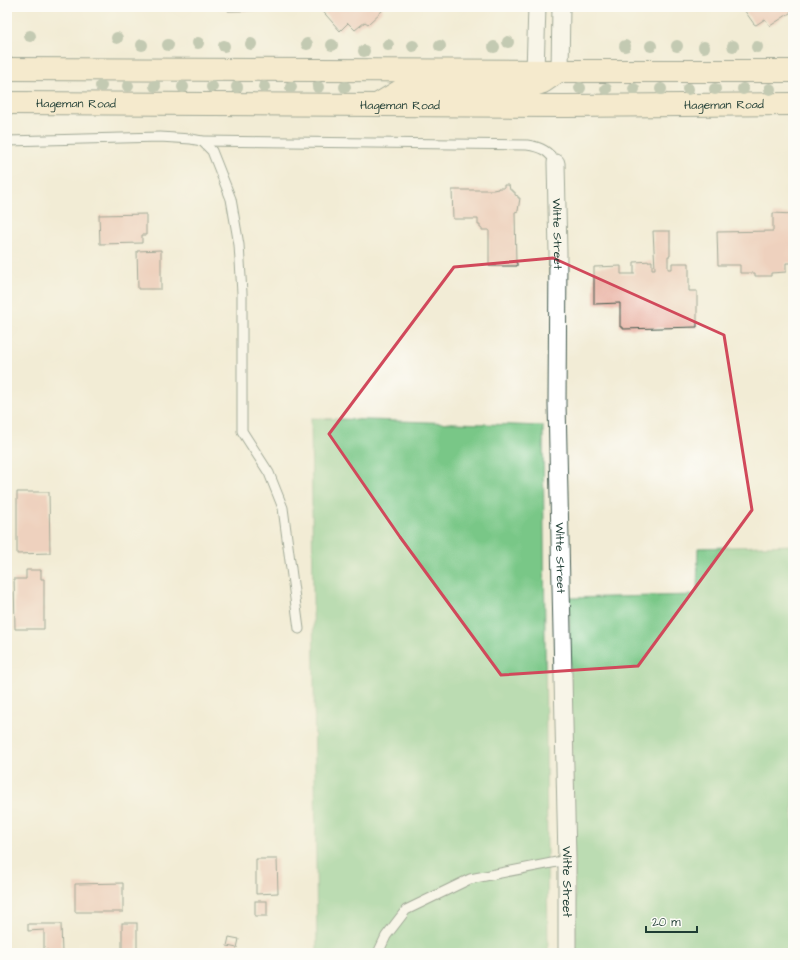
<svg xmlns="http://www.w3.org/2000/svg" width="800" height="960" viewBox="0 0 800 960" font-family="'Architects Daughter',sans-serif">
<style>
.green{fill:#79c787;stroke:#4c825e}
.building{fill:#e9b0a2}
.lines{fill:none;stroke-linecap:round;stroke-linejoin:round}
.service-casing{stroke:#3f574c;stroke-width:11}
.minor-casing{stroke:#3f574c;stroke-width:19}
.secondary-casing{stroke:#3f574c;stroke-width:24}
.service{stroke:#fff;stroke-width:9}
.minor{stroke:#fff;stroke-width:17}
.secondary{stroke:#f9e7c3;stroke-width:22}
.tree{fill:#8b9f88}
.marked{fill:none;stroke:#d1495b;stroke-width:3;stroke-linejoin:round}
.labels{text-anchor:middle;dominant-baseline:central;stroke-width:3.5;stroke-linejoin:round;paint-order:stroke}
.street-label{font-size:12px;fill:#1f3d34;stroke:#fdfcf7}
</style>
<rect width="100%" height="100%" fill="#fdfcf7"/>
<filter id="ink" filterUnits="userSpaceOnUse"><feTurbulence type="fractalNoise" baseFrequency=".025" numOctaves="2"/><feDisplacementMap in="SourceGraphic" scale="8" xChannelSelector="R" yChannelSelector="G"/><feConvolveMatrix kernelMatrix="1 2 1 2 8 2 1 2 1" color-interpolation-filters="sRGB"/></filter>
<filter id="wash" filterUnits="userSpaceOnUse"><feTurbulence type="fractalNoise" baseFrequency=".012" numOctaves="4" result="noise"/><feDisplacementMap in="SourceGraphic" scale="16" xChannelSelector="R" yChannelSelector="G"/><feGaussianBlur stdDeviation="0.9" result="paint"/><feColorMatrix in="noise" values="0 0 0 0 0 0 0 0 0 0 0 0 0 0 0 0 0 1.4 0 .05"/><feComposite in="paint" operator="in"/></filter>
<g filter="url(#wash)">
<rect width="100%" height="100%" fill="#f2ecd6"/>
<!-- green -->
<g class="green">
<path d="M311,418L543,426L548,953H317Z"/>
<path d="M793,545V952L792,953H576L569,598L697,595L698,548Z"/>
</g>
<g id="blocks">
<!-- building -->
<g class="building">
<path d="M228,7H289V10L228,11Z"/>
<path d="M319,7H380L383,10L368,24L365,22L355,30L348,23L340,31Z"/>
<path d="M742,7H789L793,11L770,26L765,19L756,25L754,24Z"/>
<path d="M504,185H509L510,190H513V192H515V195L518,196V198H520L518,211L515,212L516,263H517V266H489V230H482V228H480V225H478V219H453L452,190H493L498,189V188H504Z"/>
<path d="M773,213L793,214V263H786V272L771,273V276H755V273H740V265H718L717,232L773,231Z"/>
<path d="M146,214V235H142V243L100,244L99,215Z"/>
<path d="M653,231H670V256H668V269H672V263H689V291H697V327L623,329V327H620V303L594,304V267L621,266V274H634V262L652,261V269H655Z"/>
<path d="M161,250V289H138L137,251Z"/>
<path d="M17,492H49L50,553L17,554Z"/>
<path d="M26,570H41V579H44V629H15L14,579H26Z"/>
<path d="M256,859H277L278,893L256,894Z"/>
<path d="M123,883V912H75V884Z"/>
<rect x="255" y="901" width="12" height="15"/>
<rect x="122" y="923" width="15" height="30"/>
<path d="M28,924H61L62,953H48V950H44V930L28,931Z"/>
<path d="M229,937L239,939L237,948L227,946Z"/>
</g>
</g>
</g>
<g filter="url(#ink)">
<use href="#blocks" fill-opacity="0" stroke="#3f574c" stroke-width="1"/>
<g class="lines">
<!-- service casing -->
<g class="service-casing">
<g id="service">
<path d="M7,141L160,137L191,139L202,141L212,151L231,199L239,245L242,293V431L269,473L283,508L299,629"/>
<path d="M202,141L527,145C541,147 549,151 556,163"/>
<path d="M378,953L386,936L406,910L470,879L567,860"/>
</g>
</g>
<!-- minor casing -->
<g class="minor-casing">
<g id="minor">
<path d="M535,71L537,7"/>
<path d="M560,71L561,7"/>
<path id="s1" d="M556,163L558,253L557,403L567,860V953"/>
</g>
</g>
<!-- secondary casing -->
<g class="secondary-casing">
<g id="secondary">
<path d="M7,69L567,71H793"/>
<path id="s2" d="M7,103L566,106L793,104"/>
<path d="M377,105L405,88L485,89L525,88L543,82L556,73"/>
</g>
</g>
<!-- service -->
<use href="#service" class="service"/>
<!-- minor -->
<use href="#minor" class="minor"/>
<!-- secondary -->
<use href="#secondary" class="secondary"/>
</g>
<!-- trees -->
<g class="tree">
<circle cx="30" cy="36" r="6"/>
<circle cx="117" cy="38" r="6"/>
<circle cx="508" cy="42" r="6"/>
<circle cx="198" cy="43" r="6"/>
<circle cx="251" cy="44" r="6"/>
<circle cx="307" cy="44" r="6"/>
<circle cx="142" cy="45" r="6"/>
<circle cx="168" cy="45" r="6"/>
<circle cx="332" cy="45" r="6"/>
<circle cx="388" cy="45" r="6"/>
<circle cx="224" cy="46" r="6"/>
<circle cx="413" cy="46" r="6"/>
<circle cx="440" cy="46" r="6"/>
<circle cx="625" cy="46" r="6"/>
<circle cx="651" cy="46" r="6"/>
<circle cx="677" cy="46" r="6"/>
<circle cx="733" cy="46" r="6"/>
<circle cx="494" cy="47" r="6"/>
<circle cx="704" cy="47" r="6"/>
<circle cx="757" cy="47" r="6"/>
<circle cx="364" cy="51" r="6"/>
<circle cx="101" cy="86" r="6"/>
<circle cx="128" cy="86" r="6"/>
<circle cx="155" cy="86" r="6"/>
<circle cx="183" cy="87" r="6"/>
<circle cx="212" cy="87" r="6"/>
<circle cx="237" cy="87" r="6"/>
<circle cx="264" cy="87" r="6"/>
<circle cx="291" cy="87" r="6"/>
<circle cx="318" cy="87" r="6"/>
<circle cx="345" cy="87" r="6"/>
<circle cx="580" cy="88" r="6"/>
<circle cx="606" cy="89" r="6"/>
<circle cx="634" cy="89" r="6"/>
<circle cx="661" cy="89" r="6"/>
<circle cx="688" cy="89" r="6"/>
<circle cx="715" cy="89" r="6"/>
<circle cx="743" cy="89" r="6"/>
<circle cx="770" cy="89" r="6"/>
</g>
</g>
<!-- marked area -->
<path d="M0 0H800V960H0ZM553,258L724,335L752,510L638,666L501,675L400,537L329,434L454,267Z" fill="#f2ecd6" fill-opacity=".55" fill-rule="evenodd"/>
<path class="marked" d="M553,258L724,335L752,510L638,666L501,675L400,537L329,434L454,267Z"/>
<g class="labels">
<!-- street labels -->
<g class="street-label">
<text stroke="none"><textPath href="#s2" startOffset="69">Hageman Road</textPath></text>
<text stroke="none"><textPath href="#s2" startOffset="393">Hageman Road</textPath></text>
<text stroke="none"><textPath href="#s2" startOffset="717">Hageman Road</textPath></text>
<text stroke="none"><textPath href="#s1" startOffset="71">Witte Street</textPath></text>
<text stroke="none"><textPath href="#s1" startOffset="395">Witte Street</textPath></text>
<text stroke="none"><textPath href="#s1" startOffset="719">Witte Street</textPath></text>
</g>
</g>
<!-- margin -->
<rect width="800" height="960" fill="none" stroke="#fdfcf7" stroke-width="24"/>
<!-- scale -->
<path d="M646 926v6h51v-6" fill="none" stroke="#1f3d34" stroke-width="2"/>
<text x="652" y="926" font-size="12" fill="#1f3d34" stroke="#fdfcf7" stroke-width="3" paint-order="stroke">20 m</text>
</svg>
